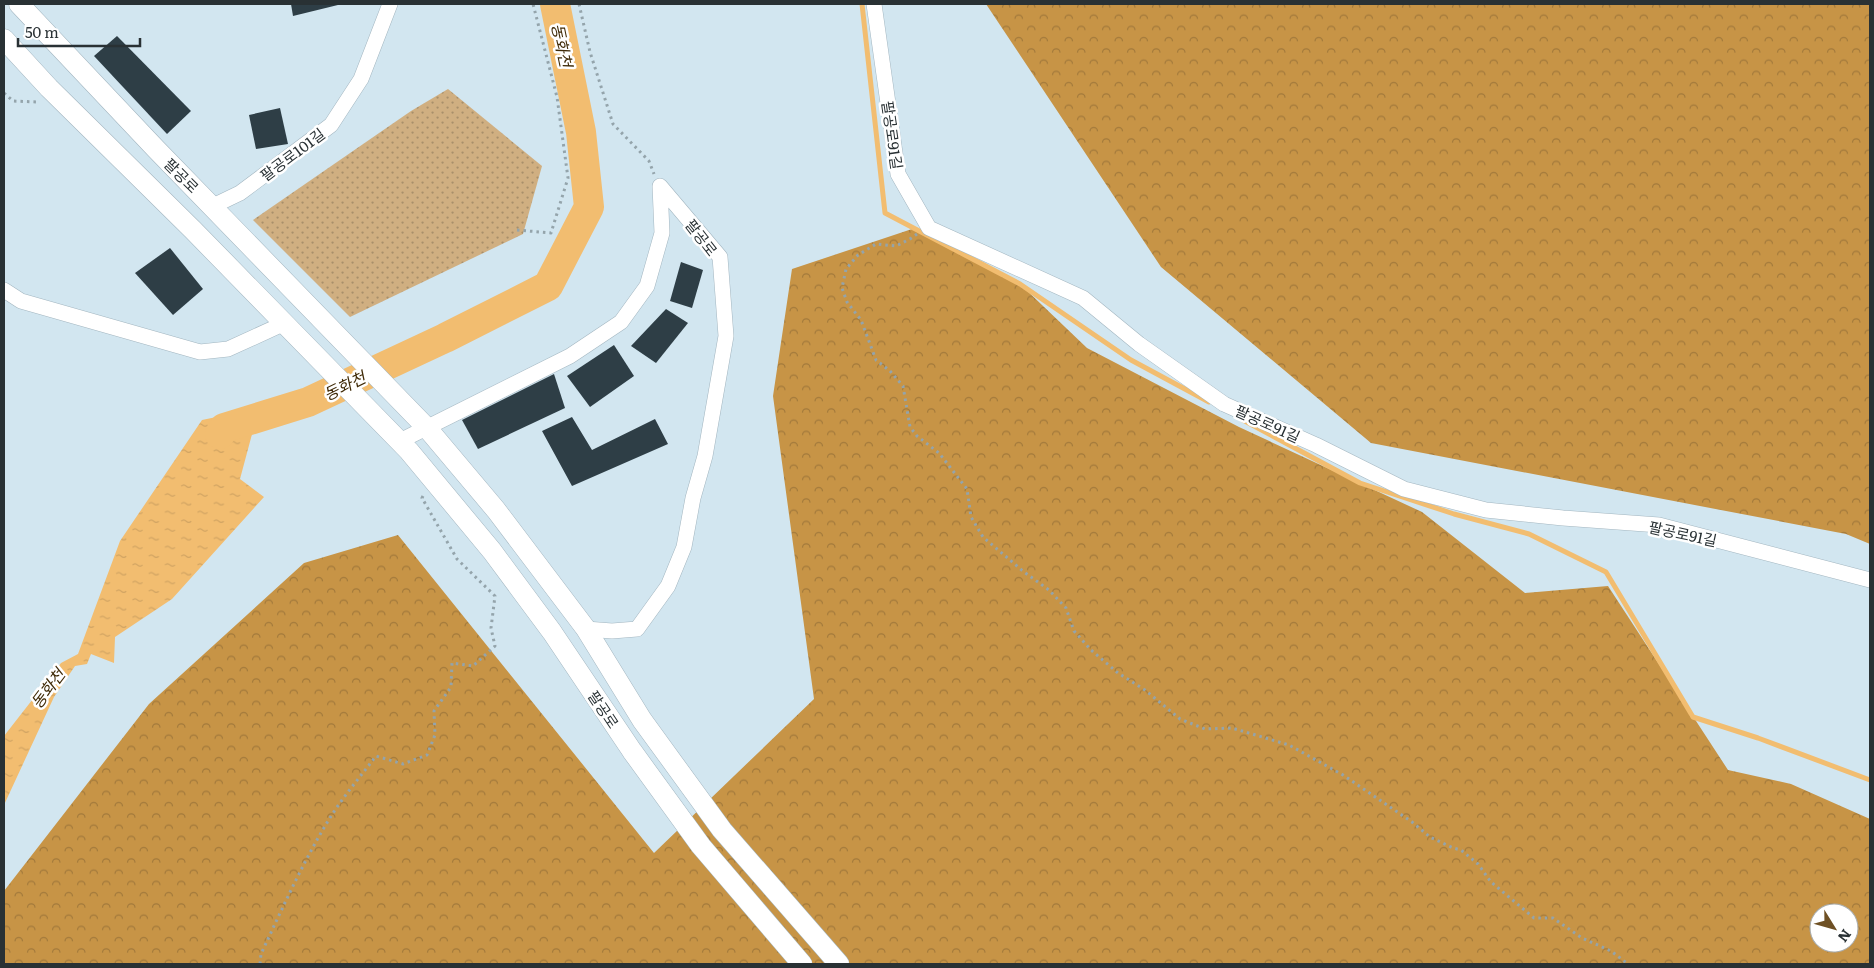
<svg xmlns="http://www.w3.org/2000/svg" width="1874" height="968" viewBox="0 0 1874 968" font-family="Literata,'Noto Sans KR',serif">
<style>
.forest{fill:url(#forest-crowns);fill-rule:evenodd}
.park{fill:url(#park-dots)}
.water{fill:url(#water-ripples)}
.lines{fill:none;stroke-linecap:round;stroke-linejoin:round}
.stream{stroke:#f2bd70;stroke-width:5}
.river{stroke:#f2bd70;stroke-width:30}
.building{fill:#2e3e46}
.minor-casing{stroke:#a3b6c0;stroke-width:16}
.secondary-casing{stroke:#a3b6c0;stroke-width:21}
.path{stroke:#94a4ab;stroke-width:3;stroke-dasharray:2.5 4;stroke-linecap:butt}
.minor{stroke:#fff;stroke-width:15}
.secondary{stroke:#fff;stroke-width:20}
.labels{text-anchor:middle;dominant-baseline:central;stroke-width:5;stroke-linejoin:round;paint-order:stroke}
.street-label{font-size:15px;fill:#293134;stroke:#fff}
.water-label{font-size:16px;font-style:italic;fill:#3f2a07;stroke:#fff}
</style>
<defs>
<pattern id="forest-crowns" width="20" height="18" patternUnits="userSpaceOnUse" patternTransform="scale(1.25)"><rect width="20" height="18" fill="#c79446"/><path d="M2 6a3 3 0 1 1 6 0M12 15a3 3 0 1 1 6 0" fill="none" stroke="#a2793b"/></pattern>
<pattern id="park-dots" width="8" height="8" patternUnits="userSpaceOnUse" patternTransform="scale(1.25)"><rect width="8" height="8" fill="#d0af81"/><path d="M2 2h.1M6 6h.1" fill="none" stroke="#a98f6a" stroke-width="1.8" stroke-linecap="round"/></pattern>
<pattern id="water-ripples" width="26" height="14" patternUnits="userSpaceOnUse" patternTransform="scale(1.25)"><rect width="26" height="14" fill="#f2bd70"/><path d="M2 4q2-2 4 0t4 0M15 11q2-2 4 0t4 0" fill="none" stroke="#d0a362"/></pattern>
</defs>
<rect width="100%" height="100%" fill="#d2e6f0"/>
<!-- forest -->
<g class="forest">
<path d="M986,4H1870V544L1846,534L1371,443L1161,267Z"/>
<path d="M915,228L1020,284L1087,348L1239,427L1422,512L1525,593L1608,586L1728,770L1791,784L1870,819V964H4V891L149,704L304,563L398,535L654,853L814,699L773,396L792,269ZM1819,913H1849V943H1819Z"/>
</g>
<!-- park -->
<path class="park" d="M448,89L542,166L523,234L350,317L253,220L411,111Z"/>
<!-- water -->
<path class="water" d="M259,408L240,479L264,497L172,599L115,637L114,663L91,654L87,664L75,666L54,697L4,805V736L61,663L78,654L120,541L202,420Z"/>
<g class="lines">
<!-- stream -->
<g class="stream">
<path d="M862,4L885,213L1020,284L1131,360L1209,402"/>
<path d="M1243,420L1360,483L1454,514L1529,534L1606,572L1693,717L1758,738L1870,780"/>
</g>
<!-- river -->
<path class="river" d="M220,434L224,428L308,402L445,338L548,286L589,207L581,132L555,4"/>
</g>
<!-- building -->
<g class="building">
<path d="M291,4H342L293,16Z"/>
<path d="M117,36L191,111L167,134L94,56Z"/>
<path d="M280,108L288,144L256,149L249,115Z"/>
<path d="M170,248L203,289L173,315L135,273Z"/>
<path d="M681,262L703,270L692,308L670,301Z"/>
<path d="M666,309L688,323L656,363L631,346Z"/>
<path d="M614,345L634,376L590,407L567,376Z"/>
<path d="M554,374L565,408L478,449L462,420Z"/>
<path d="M572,417L592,450L655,419L668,444L572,486L542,431Z"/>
</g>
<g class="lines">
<!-- minor casing -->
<g class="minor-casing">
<g id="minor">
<path d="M874,4L898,174L929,228L1083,298L1139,344L1224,404L1316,445L1404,489L1486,510L1563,518L1659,525L1870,580"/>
<path d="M213,206L240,193L331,125L361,79L390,4"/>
<path d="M4,290L21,301L200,352L228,349L285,323"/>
<path d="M400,441L570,356L621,322L647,286L662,233L660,186L720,257L726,336L705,456L693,498L684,547L668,586L637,629L612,631L586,629"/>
</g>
</g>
<!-- secondary casing -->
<g class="secondary-casing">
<g id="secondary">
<path d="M19,4L155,148L427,428L496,510L586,629L642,720L722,830L839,964"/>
<path d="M4,39L49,88L193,230L409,451L492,551L552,632L632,751L701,846L802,964"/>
</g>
</g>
<!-- path -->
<g class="path">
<path d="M579,4L590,52L613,124L649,161L654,174"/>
<path d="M4,93L13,101L38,102"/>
<path d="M517,230L551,233L568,178L557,97L533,4"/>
<path d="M917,234L910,239L896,246L876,244L858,255L846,269L842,288L847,302L861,320L876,360L890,371L903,386L910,427L917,436L939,453L967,489L971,517L983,537L1024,572L1049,590L1066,608L1074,631L1091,650L1118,673L1145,690L1180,719L1205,729L1232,728L1289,745L1343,775L1412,822L1430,837L1453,848L1461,850L1478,864L1491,882L1534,918H1553L1582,938L1611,951L1628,964"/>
<path d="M260,964L261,954C282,909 302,864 328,821C342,798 360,777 376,756L403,764L427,755L435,735L434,711L451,687L452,663L473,666L495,646L491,628L495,596L457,559L422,498L423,496"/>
</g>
<!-- minor -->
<use href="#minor" class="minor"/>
<!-- secondary -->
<use href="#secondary" class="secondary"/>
</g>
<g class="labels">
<!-- street labels -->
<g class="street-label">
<text transform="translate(893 135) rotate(82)">팔공로91길</text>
<text transform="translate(292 154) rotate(-37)">팔공로101길</text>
<text transform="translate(182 175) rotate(45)">팔공로</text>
<text transform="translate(702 237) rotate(52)">팔공로</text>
<text transform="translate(1268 423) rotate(24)">팔공로91길</text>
<text transform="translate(1683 533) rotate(12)">팔공로91길</text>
<text transform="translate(604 709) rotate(56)">팔공로</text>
</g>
<!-- water labels -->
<g class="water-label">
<text transform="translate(563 45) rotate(78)">동화천</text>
<text transform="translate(344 385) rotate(-26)">동화천</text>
<text transform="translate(47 688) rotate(-53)">동화천</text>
</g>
</g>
<!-- border -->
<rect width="1874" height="968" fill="none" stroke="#293134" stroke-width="10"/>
<!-- north arrow -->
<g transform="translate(1834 928) rotate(127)"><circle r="24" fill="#ffffff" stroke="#a9adae"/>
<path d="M0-4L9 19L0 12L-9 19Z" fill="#6e5024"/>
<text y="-8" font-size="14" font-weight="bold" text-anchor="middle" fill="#293134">N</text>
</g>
<!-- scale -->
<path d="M18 38v8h122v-8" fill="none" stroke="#293134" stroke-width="2.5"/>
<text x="25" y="38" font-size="15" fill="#293134" stroke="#ffffff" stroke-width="4" paint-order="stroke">50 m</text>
</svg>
